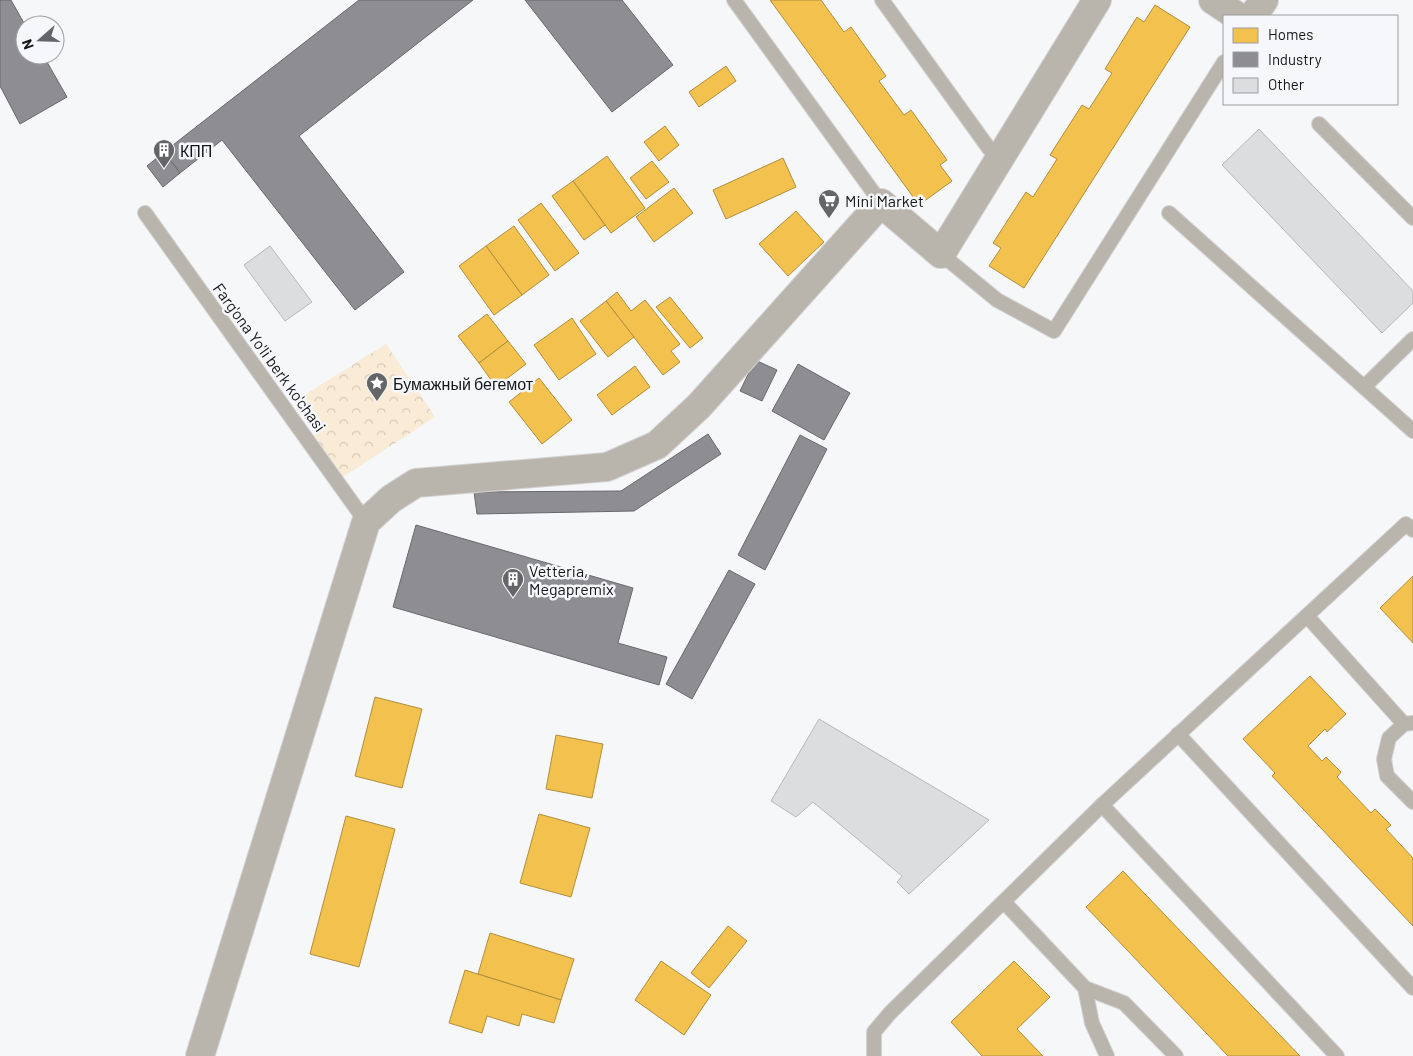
<svg xmlns="http://www.w3.org/2000/svg" width="1413" height="1056" viewBox="0 0 1413 1056" font-family="Barlow,sans-serif">
<style>
.forest{fill:url(#forest-crowns)}
.homes{fill:#f2c14e;stroke:#b08e3e}
.industry{fill:#8d8d92;stroke:#69696d}
.building{fill:#dcddde;stroke:#b6b7b8}
.lines{fill:none;stroke-linecap:round;stroke-linejoin:round}
.lane-casing{stroke:#d3d3d4;stroke-width:16}
.street-casing{stroke:#d3d3d4;stroke-width:30}
.lane{stroke:#bab5ac;stroke-width:14}
.street{stroke:#bab5ac;stroke-width:28}
.labels{text-anchor:middle;dominant-baseline:central;stroke-width:5;stroke-linejoin:round;paint-order:stroke}
.poi-label{font-size:16px;fill:#161617;stroke:#f5f7fa;text-anchor:start}
.street-label{font-size:16px;fill:#161617;stroke:#f5f7fa}
</style>
<defs>
<pattern id="forest-crowns" width="20" height="18" patternUnits="userSpaceOnUse" patternTransform="scale(1.25)"><rect width="20" height="18" fill="#f9ebd6"/><path d="M2 6a3 3 0 1 1 6 0M12 15a3 3 0 1 1 6 0" fill="none" stroke="#d5c9b7"/></pattern>
</defs>
<rect width="100%" height="100%" fill="#f6f7f9"/>
<!-- forest -->
<path class="forest" d="M386,344L435,417L340,479L295,401Z"/>
<!-- homes -->
<g class="homes">
<path d="M770,0H821L844,32L851,27L886,76L879,81L904,115L911,110L947,160L940,165L952,181L919,205Z"/>
<path d="M1155,5L1190,27L1024,288L989,266L1001,248L993,243L1026,192L1033,197L1057,159L1050,155L1082,105L1089,109L1112,73L1105,69L1137,17L1144,22Z"/>
<path d="M726,66L736,81L699,107L689,92Z"/>
<path d="M665,126L679,145L659,161L644,142Z"/>
<path d="M607,156L645,208L611,233L573,181Z"/>
<path d="M783,158L796,187L726,219L713,190Z"/>
<path d="M652,161L669,182L646,199L630,178Z"/>
<path d="M573,181L605,225L584,240L552,196Z"/>
<path d="M674,188L693,213L654,242L636,217Z"/>
<path d="M541,203L579,253L555,271L518,220Z"/>
<path d="M796,211L824,242L788,276L759,244Z"/>
<path d="M514,226L549,275L522,295L486,246Z"/>
<path d="M486,246L522,295L494,315L459,266Z"/>
<path d="M617,292L631,311L645,300L680,344L671,351L680,362L663,375L606,301Z"/>
<path d="M670,297L703,338L690,348L656,307Z"/>
<path d="M606,301L634,337L608,357L580,321Z"/>
<path d="M487,314L508,341L479,363L458,336Z"/>
<path d="M572,318L596,354L559,380L534,345Z"/>
<path d="M508,341L526,364L496,387L479,363Z"/>
<path d="M635,366L650,387L612,415L597,395Z"/>
<path d="M539,378L572,420L542,444L509,402Z"/>
<path d="M1413,576V643L1380,608Z"/>
<path d="M1310,676L1346,714L1327,732L1325,729L1308,746L1322,761L1326,757L1341,772L1337,777L1371,813L1375,809L1391,825L1386,829L1413,858V926L1272,776L1275,773L1243,739Z"/>
<path d="M375,697L422,709L402,788L355,776Z"/>
<path d="M556,735L603,744L592,798L546,789Z"/>
<path d="M539,814L590,828L571,897L520,883Z"/>
<path d="M346,816L395,829L359,967L310,954Z"/>
<path d="M1123,871L1231,984L1300,1056H1228L1086,907Z"/>
<path d="M728,926L747,941L709,988L691,973Z"/>
<path d="M490,933L574,959L561,1000L478,974Z"/>
<path d="M661,961L711,995L684,1035L635,1000Z"/>
<path d="M1014,961L1050,997L1017,1029L1043,1056H982L951,1022Z"/>
<path d="M465,970L561,1000L554,1023L522,1014L519,1026L487,1016L482,1033L449,1023Z"/>
</g>
<!-- industry -->
<g class="industry">
<path d="M0,0H11L25,25V55H43L67,97L20,124L0,86Z"/>
<path d="M359,0H473L299,136L404,272L355,310L222,140L180,173L164,152Z"/>
<path d="M525,0H622L673,65L612,112Z"/>
<path d="M164,152L180,173L163,187L147,166Z"/>
<path d="M755,360L777,370L762,401L740,391Z"/>
<path d="M798,364L850,393L824,440L772,411Z"/>
<path d="M708,434L721,454L634,511L477,514L474,492L621,491Z"/>
<path d="M800,435L827,449L765,570L738,555Z"/>
<path d="M416,525L633,588L618,643L667,657L659,685L393,607Z"/>
<path d="M729,570L755,584L692,699L666,684Z"/>
</g>
<!-- building -->
<g class="building">
<path d="M1259,129L1413,291V303L1382,333L1222,165Z"/>
<path d="M270,246L312,302L285,321L244,265Z"/>
<path d="M819,719L989,820L909,894L897,882L902,876L813,802L796,817L771,801Z"/>
</g>
<g class="lines">
<!-- lane casing -->
<g class="lane-casing">
<g id="lane">
<path d="M734,0L881,203"/>
<path d="M882,0L998,161"/>
<path d="M1319,124L1413,218"/>
<path d="M145,213L366,522"/>
<path d="M1169,213L1413,431"/>
<path d="M941,254L997,300L1054,331L1224,62"/>
<path d="M1364,387L1413,339"/>
<path d="M1307,616L1404,724"/>
<path d="M1412,723L1404,724L1389,738L1384,759L1387,776L1413,802"/>
<path d="M1178,734L1413,988"/>
<path d="M1102,805L1337,1056"/>
<path d="M1004,902L1085,988L1092,1023L1107,1056"/>
<path d="M1085,988L1124,1003L1176,1056"/>
<path d="M874,1056V1032L890,1013L1102,805L1406,524L1413,530"/>
</g>
</g>
<!-- street casing -->
<g class="street-casing">
<g id="street">
<path d="M1213,0L1237,16"/>
<path d="M1253,16L1264,0"/>
<path d="M200,1056L366,522L391,499L416,483L607,467L657,445L699,406L881,203L941,254L1097,0"/>
</g>
</g>
<!-- lane -->
<use href="#lane" class="lane"/>
<!-- street -->
<use href="#street" class="street"/>
</g>
<!-- icons -->
<defs>
<g id="building-pin" transform="scale(1.125)"><path d="M0 17L-7.5 6A9.5 9.5 0 1 1 7.5 6Z" fill="#646566" stroke="#f5f7fa"/><path d="M-4-6H4V6H1V3H-1V6H-4ZM-2.5-4.3h1.7v1.8h-1.7ZM.8-4.3h1.7v1.8H.8ZM-2.5-1h1.7V.8h-1.7ZM.8-1h1.7V.8H.8Z" fill="#fff"/></g>
<g id="supermarket-pin" transform="scale(1.125)"><path d="M0 17L-7.5 6A9.5 9.5 0 1 1 7.5 6Z" fill="#646566" stroke="#f5f7fa"/><path d="M-6-5.5h2.5l.6 2H6L4.5 2H-2.5L-4.4-4H-6ZM-1.5 3.2a1.3 1.3 0 1 0 .1 0ZM3 3.2a1.3 1.3 0 1 0 .1 0Z" fill="#fff"/></g>
<g id="sight-pin" transform="scale(1.125)"><path d="M0 17L-7.5 6A9.5 9.5 0 1 1 7.5 6Z" fill="#646566" stroke="#f5f7fa"/><path d="M0-6L1.8-2.2L6-1.7L2.9 1.2L3.7 5.4L0 3.3L-3.7 5.4L-2.9 1.2L-6-1.7L-1.8-2.2Z" fill="#fff"/></g>
</defs>
<g fill-rule="evenodd">
<use href="#building-pin" x="164" y="150"/>
<use href="#supermarket-pin" x="829" y="200"/>
<use href="#sight-pin" x="377" y="383"/>
<use href="#building-pin" x="513" y="579"/>
</g>
<g class="labels">
<!-- poi labels -->
<g class="poi-label">
<text x="180" y="150">КПП</text>
<text x="845" y="200">Mini Market</text>
<text x="393" y="383">Бумажный бегемот</text>
<text x="529" y="570">Vetteria,<tspan x="529" dy="18">Megapremix</tspan></text>
</g>
<!-- street labels -->
<g class="street-label">
<text transform="translate(270 357) rotate(54)">Farg'ona Yo'li berk ko'chasi</text>
</g>
</g>
<!-- legend -->
<rect x="1223" y="15" width="175" height="90" fill="#f5f7fa" stroke="#9c9d9f"/>
<rect x="1233" y="28" width="25" height="15" fill="#f2c14e" stroke="#9c9d9f"/>
<text x="1268" y="40" font-size="15" fill="#161617">Homes</text>
<rect x="1233" y="52" width="25" height="15" fill="#8d8d92" stroke="#9c9d9f"/>
<text x="1268" y="65" font-size="15" fill="#161617">Industry</text>
<rect x="1233" y="78" width="25" height="15" fill="#dcddde" stroke="#9c9d9f"/>
<text x="1268" y="90" font-size="15" fill="#161617">Other</text>
<!-- north arrow -->
<g transform="translate(40 40) rotate(250)"><circle r="24" fill="#f5f7fa" stroke="#9c9d9f"/>
<path d="M0-4L9 19L0 12L-9 19Z" fill="#646566"/>
<text y="-8" font-size="14" font-weight="bold" text-anchor="middle" fill="#161617">N</text>
</g>
</svg>
